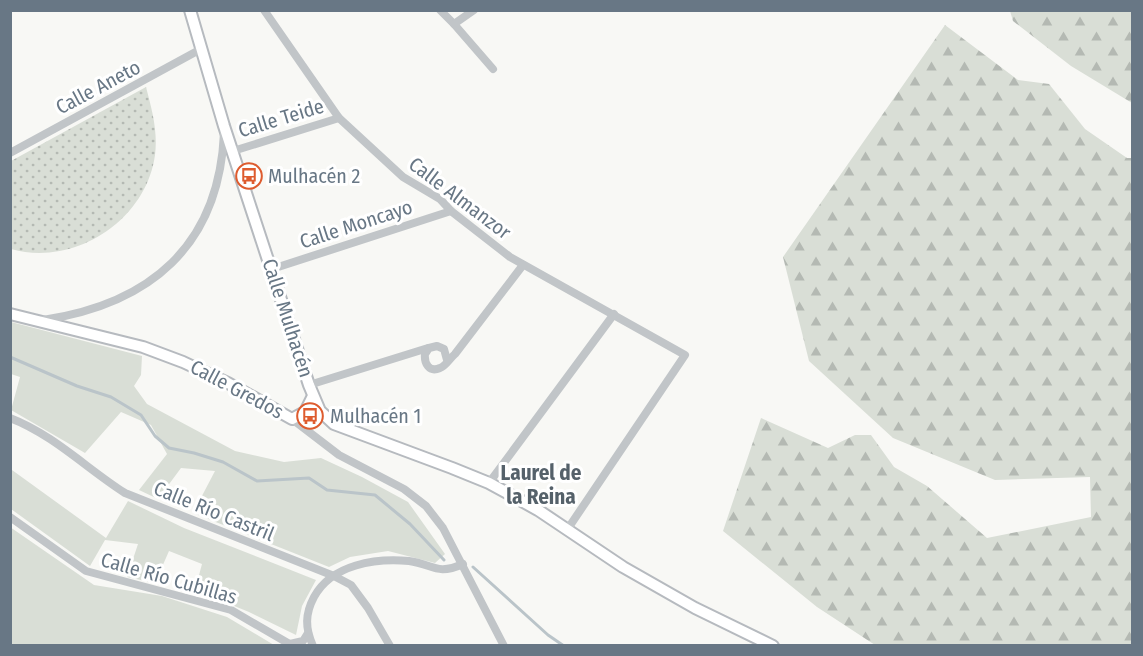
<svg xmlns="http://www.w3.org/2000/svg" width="1143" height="656" viewBox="0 0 1143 656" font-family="'Fira Sans Condensed',sans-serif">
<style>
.grass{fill:#d9ded6}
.forest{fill:url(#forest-firs)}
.park{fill:url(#park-dots)}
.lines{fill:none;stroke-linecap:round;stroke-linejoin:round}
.stream{stroke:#bac4c9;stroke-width:3}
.secondary-casing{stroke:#b6babf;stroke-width:14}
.street{stroke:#c1c5c8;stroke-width:8}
.secondary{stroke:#fff;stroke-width:10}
.labels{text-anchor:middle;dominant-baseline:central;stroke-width:6;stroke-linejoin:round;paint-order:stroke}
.street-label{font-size:20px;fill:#687785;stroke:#fff}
.poi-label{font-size:20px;fill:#687785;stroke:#fff;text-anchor:start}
.neighbourhood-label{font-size:21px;font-weight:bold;fill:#55616a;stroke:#fff}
</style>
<defs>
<pattern id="forest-firs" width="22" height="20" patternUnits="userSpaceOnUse" patternTransform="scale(1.5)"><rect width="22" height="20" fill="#d9ded6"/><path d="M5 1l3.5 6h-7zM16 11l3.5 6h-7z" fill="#b4b9b3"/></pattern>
<pattern id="park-dots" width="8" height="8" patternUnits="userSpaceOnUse" patternTransform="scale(1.5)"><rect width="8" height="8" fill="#d9ded6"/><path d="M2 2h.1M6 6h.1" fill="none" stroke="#b4b9b3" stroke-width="1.8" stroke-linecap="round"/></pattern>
</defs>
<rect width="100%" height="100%" fill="#f8f8f5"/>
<!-- grass -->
<g class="grass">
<path d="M11,322L142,356L141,375L134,386L147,404L235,451L284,462L321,458L362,477L408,502L445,554L435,563L388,551L350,557L329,567L193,513L215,471L181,468L158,499L139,490L167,454L151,425L121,412L85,453L11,410L20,377L11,374Z"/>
<path d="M12,470L106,538L128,501L184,528L316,580L302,606L296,635L249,612L195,590L202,564L169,551L155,583L127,577L138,544L105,540L90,566L11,509Z"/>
<path d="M10,527L94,585L162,596L227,617L274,645H11Z"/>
</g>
<!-- forest -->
<g class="forest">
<path d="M1010,11H1132V103L1071,66L1013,21Z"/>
<path d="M945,25L1018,80L1049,84L1085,129L1127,158H1132V645H875L817,607L723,531L761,418L828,448L855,435H871L894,467L927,486L987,538L1091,517L1090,477L995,480L893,438L809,361L783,257Z"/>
</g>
<!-- park -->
<path class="park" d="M146,87C152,110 158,131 155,155C146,221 74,267 11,249V161Z"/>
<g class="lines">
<!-- stream -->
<g class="stream">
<path d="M10,357L77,386L111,397L141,415L155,436L169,448L194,453L223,462L257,481L309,478L327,490L375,495L410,524L444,560"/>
<path d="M473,567L548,635L564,646"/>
</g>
<!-- secondary casing -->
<g class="secondary-casing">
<g id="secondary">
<path d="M190,10L224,126L309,385L320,411L334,424L452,468L489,483L538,510L623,567L695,608L773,646"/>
<path d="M10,314L143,347L183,362L228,383L292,419L305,412L313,396"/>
</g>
</g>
<!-- street -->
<g class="street">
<path d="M264,10L339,118L403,177L440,199L451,211L510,257L685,355L567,530"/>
<path d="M440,10L454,24L493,69"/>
<path d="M454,24L474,10"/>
<path d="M233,151L339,118"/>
<path d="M10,153L201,49"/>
<path d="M272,269L451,211"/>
<path d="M43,320C150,304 219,246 224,133"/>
<path d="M447,360L444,349L437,346L429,348L425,354C424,363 429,373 440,368C446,366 450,358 455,354L523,265"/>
<path d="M309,385L428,348"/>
<path d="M10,418C54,435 87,469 125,493L334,576L351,585L368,608L390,646"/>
<path d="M292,419L339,455L404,489L426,506L443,528L504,646"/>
<path d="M489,483L614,314"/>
<path d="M10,517L86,571L231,610L293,646"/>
<path d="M290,644L303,641L308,633"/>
<path d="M313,646C305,628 305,614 314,597C332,564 376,558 409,561C433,564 436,576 463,564"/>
</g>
<!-- secondary -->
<use href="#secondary" class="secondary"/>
</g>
<!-- icons -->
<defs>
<g id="bus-ring" transform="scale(1.35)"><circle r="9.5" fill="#fff" stroke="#de5c2f" stroke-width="1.5"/><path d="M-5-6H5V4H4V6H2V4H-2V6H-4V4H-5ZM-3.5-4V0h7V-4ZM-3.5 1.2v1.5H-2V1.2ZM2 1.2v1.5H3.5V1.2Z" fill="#de5c2f"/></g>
</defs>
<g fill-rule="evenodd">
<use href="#bus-ring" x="249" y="176"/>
<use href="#bus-ring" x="310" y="416"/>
</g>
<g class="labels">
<!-- street labels -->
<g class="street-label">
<text transform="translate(98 87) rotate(-28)">Calle Aneto</text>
<text transform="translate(281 118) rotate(-17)">Calle Teide</text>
<text transform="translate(460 198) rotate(37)">Calle Almanzor</text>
<text transform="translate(356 224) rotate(-18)">Calle Moncayo</text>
<text transform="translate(288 318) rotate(72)">Calle Mulhacén</text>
<text transform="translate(237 389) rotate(28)">Calle Gredos</text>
<text transform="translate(214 511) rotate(22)">Calle Río Castril</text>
<text transform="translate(169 578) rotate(16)">Calle Río Cubillas</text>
</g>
<!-- poi labels -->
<g class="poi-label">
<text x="268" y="176">Mulhacén 2</text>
<text x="330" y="416">Mulhacén 1</text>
</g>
<!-- neighbourhood labels -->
<g class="neighbourhood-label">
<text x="541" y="473">Laurel de<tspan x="541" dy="24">la Reina</tspan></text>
</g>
</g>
<!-- border -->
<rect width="1143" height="656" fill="none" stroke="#687785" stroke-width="24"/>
</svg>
